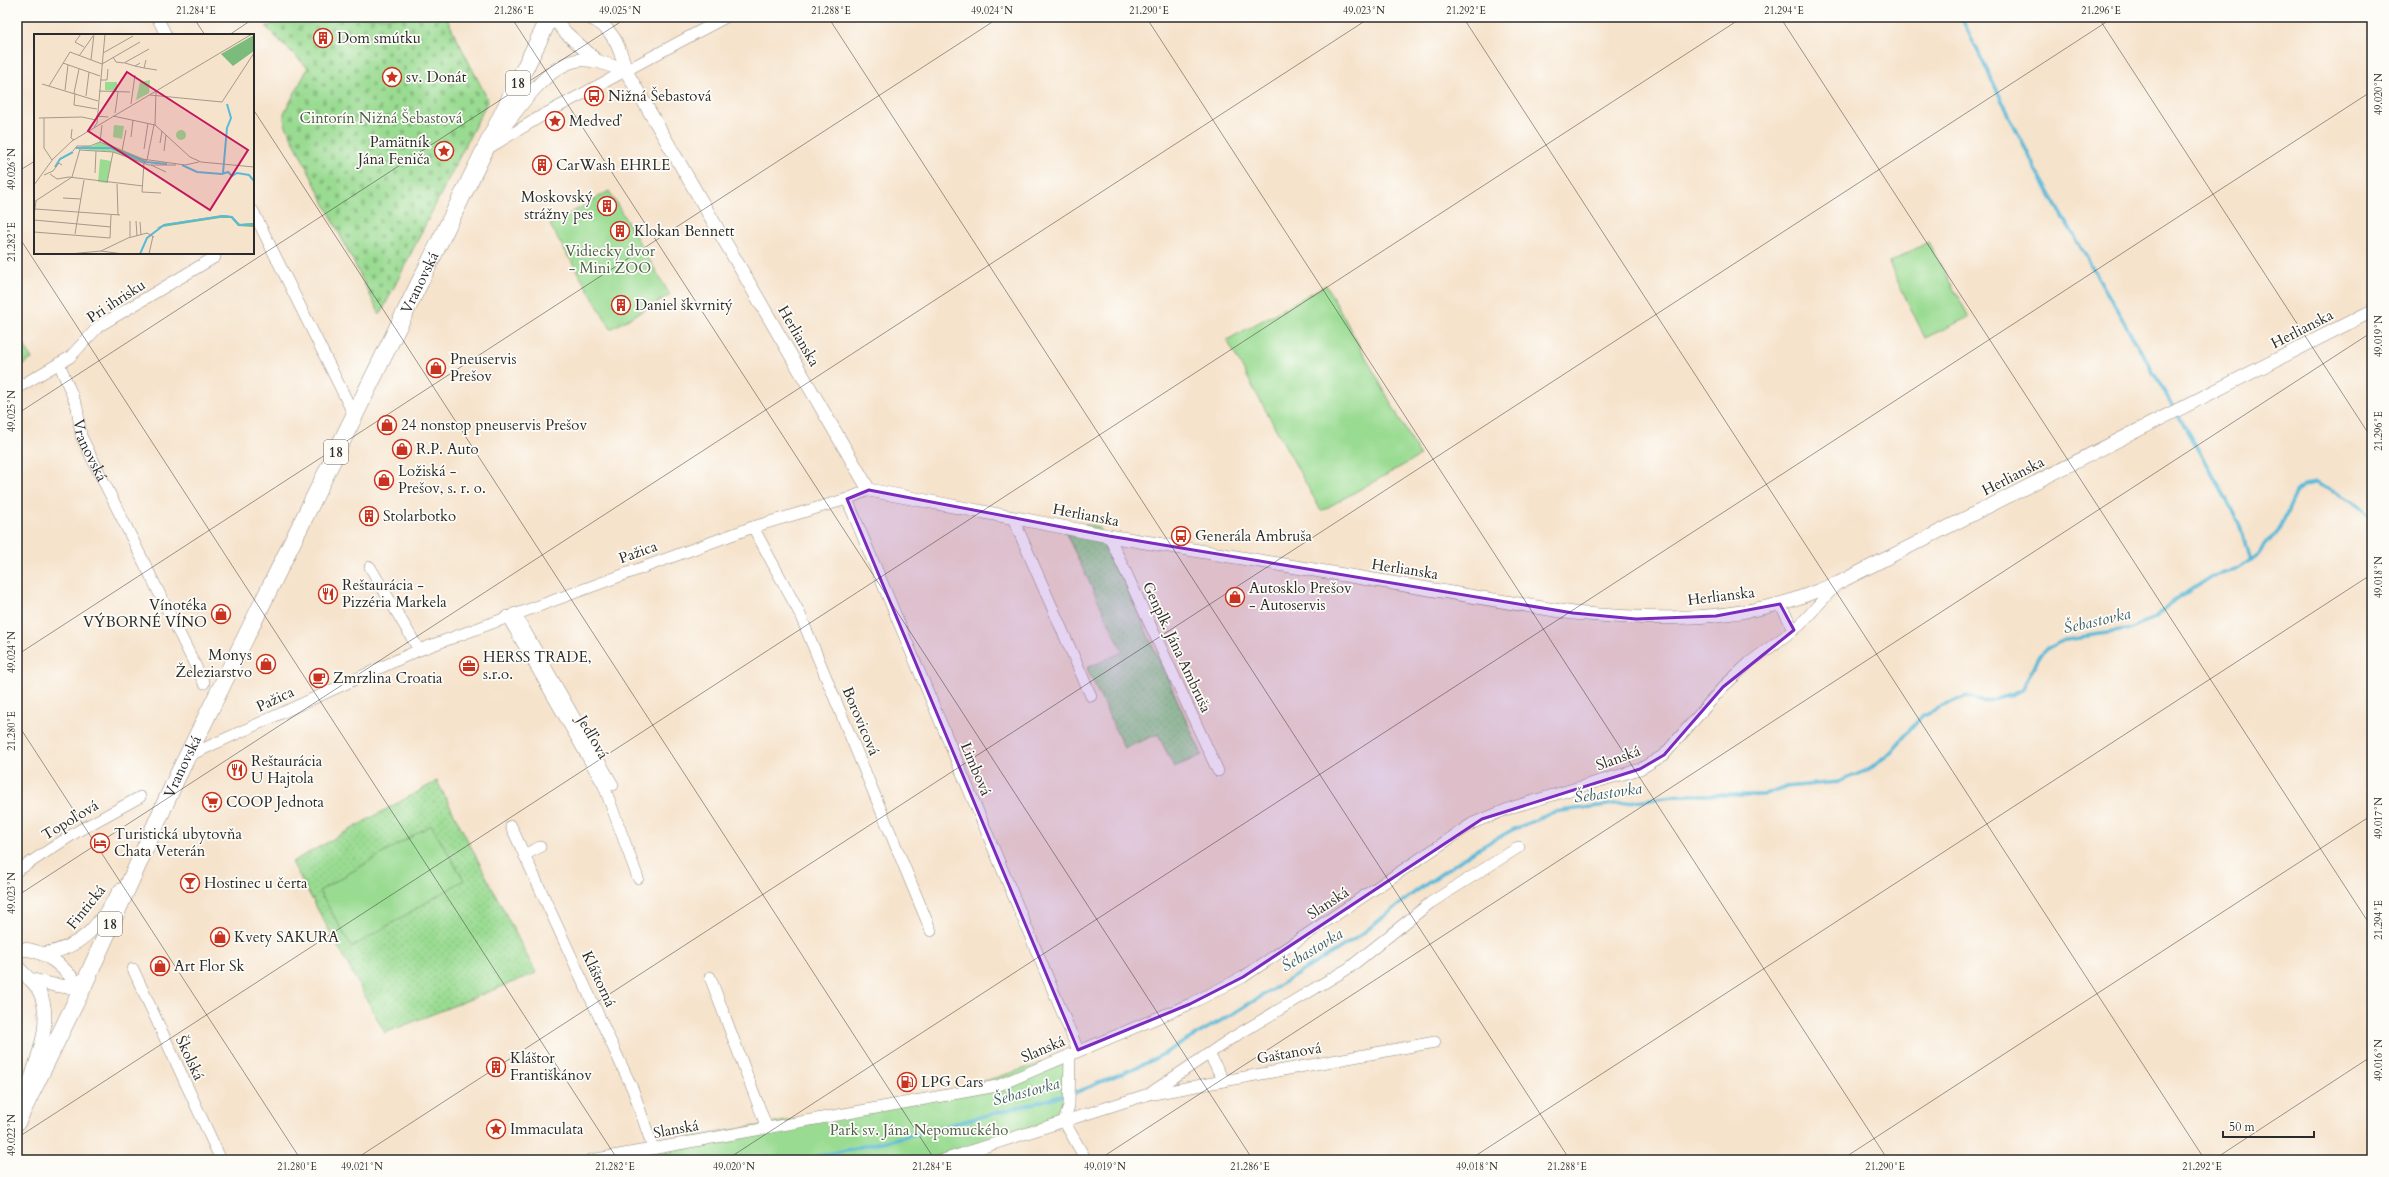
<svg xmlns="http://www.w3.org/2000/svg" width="2389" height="1177" viewBox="0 0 2389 1177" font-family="Cardo,serif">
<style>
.grass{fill:url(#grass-dots);stroke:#62835e}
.cemetery{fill:url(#cemetery-stones);stroke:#62835e}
.green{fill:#9adb92;stroke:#62835e}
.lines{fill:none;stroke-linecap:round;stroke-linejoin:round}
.stream{stroke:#5abad8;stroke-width:3.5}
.minor-casing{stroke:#90877c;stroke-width:12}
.tertiary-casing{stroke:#90877c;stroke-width:14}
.primary-casing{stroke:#90877c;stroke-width:18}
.minor{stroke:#fff;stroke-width:11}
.tertiary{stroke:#fff;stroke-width:13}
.primary{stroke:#fff;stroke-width:17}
.marked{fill:#7b2cbf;fill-opacity:0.2;stroke:#7b2cbf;stroke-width:3;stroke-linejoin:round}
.ticks{fill:none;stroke:#2b2b2b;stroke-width:1;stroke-opacity:0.45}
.labels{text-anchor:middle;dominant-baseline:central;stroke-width:3.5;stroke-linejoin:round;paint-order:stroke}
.shield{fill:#fdfcf7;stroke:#6a6a68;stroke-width:1}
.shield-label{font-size:14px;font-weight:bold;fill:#2b2b2b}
.poi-label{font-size:15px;fill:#2b2b2b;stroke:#fdfcf7;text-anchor:start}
.park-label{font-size:15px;fill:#4c604a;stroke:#fdfcf7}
.street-label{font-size:15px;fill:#2b2b2b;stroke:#fdfcf7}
.water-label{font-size:16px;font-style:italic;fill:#3b5d68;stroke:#fdfcf7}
.inset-river{fill:none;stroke:#5abad8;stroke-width:2}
.inset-road{fill:none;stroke:#a5998c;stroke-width:1}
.view{fill:#c2185b;fill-opacity:0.15;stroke:#c2185b;stroke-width:2}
.inset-edge{fill:none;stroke:#2b2b2b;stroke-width:2}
.neatline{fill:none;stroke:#2b2b2b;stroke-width:1.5}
.ticks-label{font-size:10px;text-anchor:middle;fill:#2b2b2b}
</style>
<defs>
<pattern id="grass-dots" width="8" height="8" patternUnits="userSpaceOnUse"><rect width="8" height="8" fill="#9adb92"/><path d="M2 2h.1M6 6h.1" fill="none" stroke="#85bc7e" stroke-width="1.8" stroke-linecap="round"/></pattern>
<pattern id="cemetery-stones" width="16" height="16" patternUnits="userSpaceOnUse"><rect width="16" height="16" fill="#9adb92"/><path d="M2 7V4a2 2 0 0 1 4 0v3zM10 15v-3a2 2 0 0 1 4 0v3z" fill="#85bc7e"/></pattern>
</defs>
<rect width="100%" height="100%" fill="#fdfcf7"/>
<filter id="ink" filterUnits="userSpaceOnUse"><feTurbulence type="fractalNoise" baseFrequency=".025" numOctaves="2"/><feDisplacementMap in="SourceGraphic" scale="8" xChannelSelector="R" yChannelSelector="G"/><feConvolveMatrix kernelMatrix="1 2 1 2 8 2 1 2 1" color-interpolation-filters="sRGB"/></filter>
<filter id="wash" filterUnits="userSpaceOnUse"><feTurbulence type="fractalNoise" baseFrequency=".012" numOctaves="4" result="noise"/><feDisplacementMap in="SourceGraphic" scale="16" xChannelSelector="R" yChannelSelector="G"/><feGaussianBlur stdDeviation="0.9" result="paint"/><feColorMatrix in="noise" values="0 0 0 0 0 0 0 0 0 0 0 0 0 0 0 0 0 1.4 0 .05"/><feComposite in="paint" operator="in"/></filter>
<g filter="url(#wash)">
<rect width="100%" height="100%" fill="#f6e3cc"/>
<!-- grass -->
<g class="grass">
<path d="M1060,521L1099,527L1202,755L1174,767L1158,734L1124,748L1087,668L1123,652Z"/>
<path d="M437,781L536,973L385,1033L292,862Z"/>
</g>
<!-- cemetery -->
<path class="cemetery" d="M286,17H446L488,100L380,315L285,124L284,113L308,68L266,27Z"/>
<!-- green -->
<g class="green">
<path d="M609,191L670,295L611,329L550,225Z"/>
<path d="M1928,242L1969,317L1925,338L1889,263Z"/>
<path d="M1326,285L1420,456L1321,511L1227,340Z"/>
<path d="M17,333L32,359L17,368Z"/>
<path d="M431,825L464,880L352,947L319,891Z"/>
<path d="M1068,1055L1066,1117L925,1160H585L692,1137L937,1096Z"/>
</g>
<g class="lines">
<!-- stream -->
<g class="stream">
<path d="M1961,17L2036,170L2227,500L2241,529L2250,560"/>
<path d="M802,1160L895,1139L1077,1092L1151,1061L1239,1010L1358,937L1415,892L1474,851L1512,830L1554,812L1681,795H1763L1785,787L1838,782L1870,769L1889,754L1923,715L1966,696L1983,702L2011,695L2023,689L2037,659L2047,648L2067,639L2127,630L2155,618L2174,601L2210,577L2239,569L2259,553L2280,528L2296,493L2304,485L2316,483L2352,501L2372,518"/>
</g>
</g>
</g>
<g filter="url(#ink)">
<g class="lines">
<!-- minor casing -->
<g class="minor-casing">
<g id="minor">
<path d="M157,17L166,35"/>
<path d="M492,146L543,115L726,17"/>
<path d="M253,211L354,415"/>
<path id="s1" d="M59,363L77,407L81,436L204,683"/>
<path d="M17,388L70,357L99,326L215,257"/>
<path d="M847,499L1078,1050"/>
<path d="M1013,518L1091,696"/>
<path d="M753,527L799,612L931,931"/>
<path d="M1109,536L1218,771"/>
<path d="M370,567L419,650"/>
<path d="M1780,604L1794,630"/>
<path d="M515,613L613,785"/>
<path d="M507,616L604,786L638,878"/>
<path d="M188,756L419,650L753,527L847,499L869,490"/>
<path d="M511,826L633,1090L653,1148"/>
<path d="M524,855L540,847"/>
<path d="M17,871L78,831L140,797"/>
<path d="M133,969L221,1160"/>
<path d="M710,977L767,1128"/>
<path d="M1070,1054L1069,1106L1064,1121L1086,1160"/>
<path d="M1209,1054L1224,1081"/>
<path d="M1153,1094L1435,1042"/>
<path d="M591,1160L997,1086L1190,1004L1243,977L1473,823L1513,807L1640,769L1664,755L1723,687L1749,663L1800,625L1838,583"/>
<path d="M943,1160L1149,1094L1232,1038L1349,968L1430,903L1519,847"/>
</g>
</g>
<!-- tertiary casing -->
<g class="tertiary-casing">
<g id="tertiary">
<path d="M553,17L565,32L597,61L626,71"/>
<path d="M588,17C613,26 620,48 626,71L869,490L1109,536L1573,613C1640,619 1709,622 1775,605C1797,600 1818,590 1838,583L2372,311"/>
<path d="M497,136C516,113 546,64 579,60C584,59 591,61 597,61"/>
<path d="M17,949C46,947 65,969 82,989"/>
<path d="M43,954C85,947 98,925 120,890"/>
<path d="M17,966C24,975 34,981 39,991C54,1020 37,1058 28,1087"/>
<path d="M29,979L54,985L82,989"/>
</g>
</g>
<!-- primary casing -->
<g class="primary-casing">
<g id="primary">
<path id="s2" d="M17,1122L82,989L177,777L550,17"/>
</g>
</g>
<!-- minor -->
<use href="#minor" class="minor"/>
<!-- tertiary -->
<use href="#tertiary" class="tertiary"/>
<!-- primary -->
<use href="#primary" class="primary"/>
</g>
</g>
<!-- marked area -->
<path class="marked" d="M869,490L1109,536L1573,613L1636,619L1716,616L1780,604L1794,630L1723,687L1664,755L1640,769L1482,819L1243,977L1190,1004L1078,1050L847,499Z"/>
<!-- ticks -->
<path class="ticks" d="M193,17L205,35M511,17L1253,1160M828,17L1570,1160M1146,17L1888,1160M1463,17L2205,1160M1780,17L2372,928M2098,17L2372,439M229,35L256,17M253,109L935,1160M17,172L35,161M17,234L618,1160M17,414L628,17M17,655L1000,17M17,723L301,1160M17,896L1371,17M17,1138L1743,17M354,1160L2114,17M726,1160L2372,91M1098,1160L2372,332M1469,1160L2372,574M1841,1160L2372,815M2213,1160L2372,1056"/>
<!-- icons -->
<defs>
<g id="building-ring" transform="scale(1)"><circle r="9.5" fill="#fdfcf7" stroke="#c8321e" stroke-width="1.5"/><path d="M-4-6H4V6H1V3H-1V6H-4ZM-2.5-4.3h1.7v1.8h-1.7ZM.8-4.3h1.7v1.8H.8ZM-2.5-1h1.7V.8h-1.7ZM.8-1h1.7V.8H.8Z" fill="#c8321e"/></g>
<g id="sight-ring" transform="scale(1)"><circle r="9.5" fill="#fdfcf7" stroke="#c8321e" stroke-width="1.5"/><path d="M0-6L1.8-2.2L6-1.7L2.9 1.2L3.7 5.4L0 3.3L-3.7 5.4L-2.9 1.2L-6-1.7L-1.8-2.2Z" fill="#c8321e"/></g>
<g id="bus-ring" transform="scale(1)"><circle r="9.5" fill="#fdfcf7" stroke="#c8321e" stroke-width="1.5"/><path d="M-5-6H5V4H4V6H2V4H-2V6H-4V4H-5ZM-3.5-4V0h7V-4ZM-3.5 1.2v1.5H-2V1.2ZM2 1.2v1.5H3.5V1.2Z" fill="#c8321e"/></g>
<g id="shop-ring" transform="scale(1)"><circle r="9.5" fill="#fdfcf7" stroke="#c8321e" stroke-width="1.5"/><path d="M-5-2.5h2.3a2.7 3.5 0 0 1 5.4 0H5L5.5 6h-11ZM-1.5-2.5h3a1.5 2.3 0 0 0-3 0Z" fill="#c8321e"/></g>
<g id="restaurant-ring" transform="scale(1)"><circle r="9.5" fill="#fdfcf7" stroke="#c8321e" stroke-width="1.5"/><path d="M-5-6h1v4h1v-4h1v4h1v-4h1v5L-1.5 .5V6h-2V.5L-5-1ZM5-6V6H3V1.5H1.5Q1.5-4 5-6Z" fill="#c8321e"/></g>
<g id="office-ring" transform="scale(1)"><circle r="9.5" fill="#fdfcf7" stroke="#c8321e" stroke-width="1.5"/><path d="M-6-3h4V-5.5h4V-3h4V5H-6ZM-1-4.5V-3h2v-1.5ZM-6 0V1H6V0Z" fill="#c8321e"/></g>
<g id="cafe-ring" transform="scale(1)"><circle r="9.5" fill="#fdfcf7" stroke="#c8321e" stroke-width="1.5"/><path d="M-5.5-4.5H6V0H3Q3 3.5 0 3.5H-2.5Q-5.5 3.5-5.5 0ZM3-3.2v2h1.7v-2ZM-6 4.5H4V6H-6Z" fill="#c8321e"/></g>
<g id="supermarket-ring" transform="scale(1)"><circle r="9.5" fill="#fdfcf7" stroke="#c8321e" stroke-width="1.5"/><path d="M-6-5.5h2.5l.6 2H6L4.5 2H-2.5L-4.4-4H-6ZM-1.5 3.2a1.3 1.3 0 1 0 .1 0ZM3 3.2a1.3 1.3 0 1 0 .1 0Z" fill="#c8321e"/></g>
<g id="hotel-ring" transform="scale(1)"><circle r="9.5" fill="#fdfcf7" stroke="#c8321e" stroke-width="1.5"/><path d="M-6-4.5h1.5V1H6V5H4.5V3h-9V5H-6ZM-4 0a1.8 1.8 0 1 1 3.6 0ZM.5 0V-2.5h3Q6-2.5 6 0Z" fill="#c8321e"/></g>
<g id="bar-ring" transform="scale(1)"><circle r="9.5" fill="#fdfcf7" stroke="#c8321e" stroke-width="1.5"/><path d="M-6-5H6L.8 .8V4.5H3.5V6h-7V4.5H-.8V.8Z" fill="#c8321e"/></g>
<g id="fuel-ring" transform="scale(1)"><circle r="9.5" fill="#fdfcf7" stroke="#c8321e" stroke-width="1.5"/><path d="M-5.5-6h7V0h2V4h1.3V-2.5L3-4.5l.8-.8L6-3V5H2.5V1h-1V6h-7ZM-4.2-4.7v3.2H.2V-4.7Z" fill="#c8321e"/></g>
</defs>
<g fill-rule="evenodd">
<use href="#building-ring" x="323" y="38"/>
<use href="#sight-ring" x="392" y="77"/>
<use href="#bus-ring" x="594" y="96"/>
<use href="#sight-ring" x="555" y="121"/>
<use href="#sight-ring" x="444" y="151"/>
<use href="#building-ring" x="542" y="165"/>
<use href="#building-ring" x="607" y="206"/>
<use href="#building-ring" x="620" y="231"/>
<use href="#building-ring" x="621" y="305"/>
<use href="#shop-ring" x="436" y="368"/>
<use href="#shop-ring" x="387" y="425"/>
<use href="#shop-ring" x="402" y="449"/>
<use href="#shop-ring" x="384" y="480"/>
<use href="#building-ring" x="369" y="516"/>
<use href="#bus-ring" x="1181" y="536"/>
<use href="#restaurant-ring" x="328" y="594"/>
<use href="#shop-ring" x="1235" y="597"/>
<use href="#shop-ring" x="221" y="614"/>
<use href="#shop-ring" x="266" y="664"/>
<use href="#office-ring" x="469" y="666"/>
<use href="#cafe-ring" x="319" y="678"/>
<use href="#restaurant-ring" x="237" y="770"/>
<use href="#supermarket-ring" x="212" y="802"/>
<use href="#hotel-ring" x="100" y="843"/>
<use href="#bar-ring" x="190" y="883"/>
<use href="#shop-ring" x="220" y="937"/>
<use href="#shop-ring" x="160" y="966"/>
<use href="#building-ring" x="496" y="1067"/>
<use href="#fuel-ring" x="907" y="1082"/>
<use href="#sight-ring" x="496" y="1129"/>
</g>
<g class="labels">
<!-- shield labels -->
<g class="shield">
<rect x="506" y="71" width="24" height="24" rx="3"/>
<rect x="324" y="440" width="24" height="24" rx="3"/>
<rect x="98" y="912" width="24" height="24" rx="3"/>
</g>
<g class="shield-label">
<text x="518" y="83">18</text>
<text x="336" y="452">18</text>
<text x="110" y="924">18</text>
</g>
<!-- poi labels -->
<g class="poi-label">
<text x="337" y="38">Dom smútku</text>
<text x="406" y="77">sv. Donát</text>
<text x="608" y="96">Nižná Šebastová</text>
<text x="569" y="121">Medveď</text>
<text x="430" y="142" text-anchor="end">Pamätník<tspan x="430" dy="17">Jána Feniča</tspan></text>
<text x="556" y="165">CarWash EHRLE</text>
<text x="593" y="197" text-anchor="end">Moskovský<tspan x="593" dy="17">strážny pes</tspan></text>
<text x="634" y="231">Klokan Bennett</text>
<text x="635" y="305">Daniel škvrnitý</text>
<text x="450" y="359">Pneuservis<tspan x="450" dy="17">Prešov</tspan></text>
<text x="401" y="425">24 nonstop pneuservis Prešov</text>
<text x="416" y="449">R.P. Auto</text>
<text x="398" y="471">Ložiská -<tspan x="398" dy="17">Prešov, s. r. o.</tspan></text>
<text x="383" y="516">Stolarbotko</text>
<text x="1195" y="536">Generála Ambruša</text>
<text x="342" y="585">Reštaurácia -<tspan x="342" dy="17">Pizzéria Markela</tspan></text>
<text x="1249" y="588">Autosklo Prešov<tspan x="1249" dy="17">- Autoservis</tspan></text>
<text x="207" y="605" text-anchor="end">Vínotéka<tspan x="207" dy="17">VÝBORNÉ VÍNO</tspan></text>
<text x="252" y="655" text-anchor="end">Monys<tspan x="252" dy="17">Železiarstvo</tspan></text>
<text x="483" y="657">HERSS TRADE,<tspan x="483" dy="17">s.r.o.</tspan></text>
<text x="333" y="678">Zmrzlina Croatia</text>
<text x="251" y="761">Reštaurácia<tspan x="251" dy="17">U Hajtola</tspan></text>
<text x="226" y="802">COOP Jednota</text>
<text x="114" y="834">Turistická ubytovňa<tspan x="114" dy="17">Chata Veterán</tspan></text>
<text x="204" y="883">Hostinec u čerta</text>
<text x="234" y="937">Kvety SAKURA</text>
<text x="174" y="966">Art Flor Sk</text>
<text x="510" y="1058">Kláštor<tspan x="510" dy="17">Františkánov</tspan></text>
<text x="921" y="1082">LPG Cars</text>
<text x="510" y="1129">Immaculata</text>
</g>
<!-- park labels -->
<g class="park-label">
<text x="381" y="118">Cintorín Nižná Šebastová</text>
<text x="610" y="251">Vidiecky dvor<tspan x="610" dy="17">- Mini ZOO</tspan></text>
<text x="919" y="1130">Park sv. Jána Nepomuckého</text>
</g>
<!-- street labels -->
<g class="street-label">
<text stroke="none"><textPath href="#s2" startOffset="931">Vranovská</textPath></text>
<text transform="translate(116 301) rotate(-33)">Pri ihrisku</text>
<text transform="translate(2302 329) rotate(-27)">Herlianska</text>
<text transform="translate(799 336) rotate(60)">Herlianska</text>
<text stroke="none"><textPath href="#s1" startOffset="93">Vranovská</textPath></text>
<text transform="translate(2013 476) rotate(-27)">Herlianska</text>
<text transform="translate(1086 515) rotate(11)">Herlianska</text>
<text transform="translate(638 552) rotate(-20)">Pažica</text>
<text transform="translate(1405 569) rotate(9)">Herlianska</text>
<text transform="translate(1721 596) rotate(-7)">Herlianska</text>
<text transform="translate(1177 647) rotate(65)">Genplk. Jána Ambruša</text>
<text transform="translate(275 699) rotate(-25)">Pažica</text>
<text transform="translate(861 721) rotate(67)">Borovicová</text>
<text transform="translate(593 737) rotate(60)">Jedľová</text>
<text transform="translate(1618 758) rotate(-20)">Slanská</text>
<text stroke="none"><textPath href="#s2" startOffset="392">Vranovská</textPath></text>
<text transform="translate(976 769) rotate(67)">Limbová</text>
<text transform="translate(70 820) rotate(-31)">Topoľová</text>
<text transform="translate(1328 903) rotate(-33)">Slanská</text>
<text transform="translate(86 907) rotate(-51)">Fintická</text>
<text transform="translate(599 979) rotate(65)">Kláštorná</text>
<text transform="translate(1043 1049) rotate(-23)">Slanská</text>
<text transform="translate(1289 1053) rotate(-10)">Gaštanová</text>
<text transform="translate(190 1058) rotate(65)">Školská</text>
<text transform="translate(676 1129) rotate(-10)">Slanská</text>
</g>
<!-- water labels -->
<g class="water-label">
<text transform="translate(2097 621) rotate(-13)">Šebastovka</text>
<text transform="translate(1608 793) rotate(-8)">Šebastovka</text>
<text transform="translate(1312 950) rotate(-31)">Šebastovka</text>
<text transform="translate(1026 1092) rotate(-15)">Šebastovka</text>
</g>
</g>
<!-- overview -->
<g transform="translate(34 34)">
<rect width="220" height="220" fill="#f6e3cc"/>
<path d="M80,91L90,92L88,105L79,103Z" fill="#9adb92"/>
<path d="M220,1V17L199,32L187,20ZM188,181L197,182L206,190L220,189V193L204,192L197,184H186L122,194L131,190Z" fill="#7bbb7c"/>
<path d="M116,46L115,59L102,66L106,48Z" fill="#9adb92"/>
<path d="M71,48H83V57L71,56ZM142 101a5 5 0 1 1 10 0a5 5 0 1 1-10 0ZM66,108L75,110L113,126L110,129L79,118L47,115L48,112H59ZM66,125L77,127L73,149L64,148Z" fill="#9adb92"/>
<path class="inset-river" d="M42,114H77L112,128L133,130M148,131L163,138L188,140L194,138L198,142L203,139L215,141L220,147M21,133L26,125L39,118M189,139L193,94L197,84L193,70M106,220L113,204L130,191L190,182L198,183L205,191L220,190"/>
<path class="inset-road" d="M47,0L41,8L50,13M69,19L99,2M45,22L59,2M79,23L82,28L90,29L115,15M57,26L60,0M29,29L66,42M91,29L101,32L106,29M101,32L110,34L112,26M110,34L123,36M66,46H73L74,35M8,50L64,67M15,52L36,18L68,30L106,8M31,56L34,31M65,57L96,58M122,57L121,91L156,123L167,128L220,133M40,59L45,35M41,59L40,71L63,75M116,61L188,68L220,19M52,62L55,38M97,70L101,41M81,79L84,58M62,82L74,83M79,82L121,91M5,84L48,83L62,86M10,84V114L18,126M60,93L63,89L71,0M38,95L37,104L40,106M97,103L99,86M66,108L68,91M126,109L128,97M110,115L114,89M46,116L79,118L115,131H142M39,117L43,112H56L66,108L108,125L151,131L165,128M88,117L92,96M130,117L132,101M113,126L110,129L108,158L127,159M113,126L120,91M117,131L132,138M61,139L62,117M16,140L23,145L35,143L109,152M10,141L19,137L25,129L28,131M73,149L79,118M83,150L84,181M0,151L19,125L38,107L218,0M29,164L47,165M0,168L38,143L46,115M1,175L86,181M0,182L2,167M0,186L77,193M102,187L103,202M106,188L107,201M0,198L76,204M41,200L50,146M96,203V187M76,204L77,181M67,217L89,220M35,220L67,217L94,204L113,199L120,203M115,220L119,202"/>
<path class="view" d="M93,38L214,116L176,176L54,97Z"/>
<rect width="220" height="220" class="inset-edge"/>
</g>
<!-- margin -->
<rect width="2389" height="1177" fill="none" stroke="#fdfcf7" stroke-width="44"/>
<!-- scale -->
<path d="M2223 1131v6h91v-6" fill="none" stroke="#2b2b2b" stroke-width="2"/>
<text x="2229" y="1131" font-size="12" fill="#2b2b2b" stroke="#fdfcf7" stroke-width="3" paint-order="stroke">50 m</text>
<rect x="22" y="22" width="2345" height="1133" class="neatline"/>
<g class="ticks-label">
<text x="196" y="14">21.284°E</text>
<text x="514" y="14">21.286°E</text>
<text x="620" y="14">49.025°N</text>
<text x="831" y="14">21.288°E</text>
<text x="992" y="14">49.024°N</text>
<text x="1149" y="14">21.290°E</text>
<text x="1364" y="14">49.023°N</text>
<text x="1466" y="14">21.292°E</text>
<text x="1784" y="14">21.294°E</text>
<text x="2101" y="14">21.296°E</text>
<text transform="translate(2378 94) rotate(-90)" y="4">49.020°N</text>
<text transform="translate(11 169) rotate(-90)" y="4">49.026°N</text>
<text transform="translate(11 242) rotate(-90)" y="4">21.282°E</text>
<text transform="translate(2378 336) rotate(-90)" y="4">49.019°N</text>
<text transform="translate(11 411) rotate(-90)" y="4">49.025°N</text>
<text transform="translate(2378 431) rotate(-90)" y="4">21.296°E</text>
<text transform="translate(2378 577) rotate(-90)" y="4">49.018°N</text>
<text transform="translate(11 652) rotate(-90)" y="4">49.024°N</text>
<text transform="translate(11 731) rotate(-90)" y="4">21.280°E</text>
<text transform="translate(2378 818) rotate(-90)" y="4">49.017°N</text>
<text transform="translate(11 893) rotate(-90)" y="4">49.023°N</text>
<text transform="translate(2378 920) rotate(-90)" y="4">21.294°E</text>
<text transform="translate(2378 1060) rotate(-90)" y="4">49.016°N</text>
<text transform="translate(11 1135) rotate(-90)" y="4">49.022°N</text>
<text x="297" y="1170">21.280°E</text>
<text x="362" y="1170">49.021°N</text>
<text x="615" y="1170">21.282°E</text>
<text x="734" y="1170">49.020°N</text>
<text x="932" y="1170">21.284°E</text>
<text x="1105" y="1170">49.019°N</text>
<text x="1250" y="1170">21.286°E</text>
<text x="1477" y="1170">49.018°N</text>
<text x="1567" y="1170">21.288°E</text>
<text x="1885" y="1170">21.290°E</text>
<text x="2202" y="1170">21.292°E</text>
</g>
</svg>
